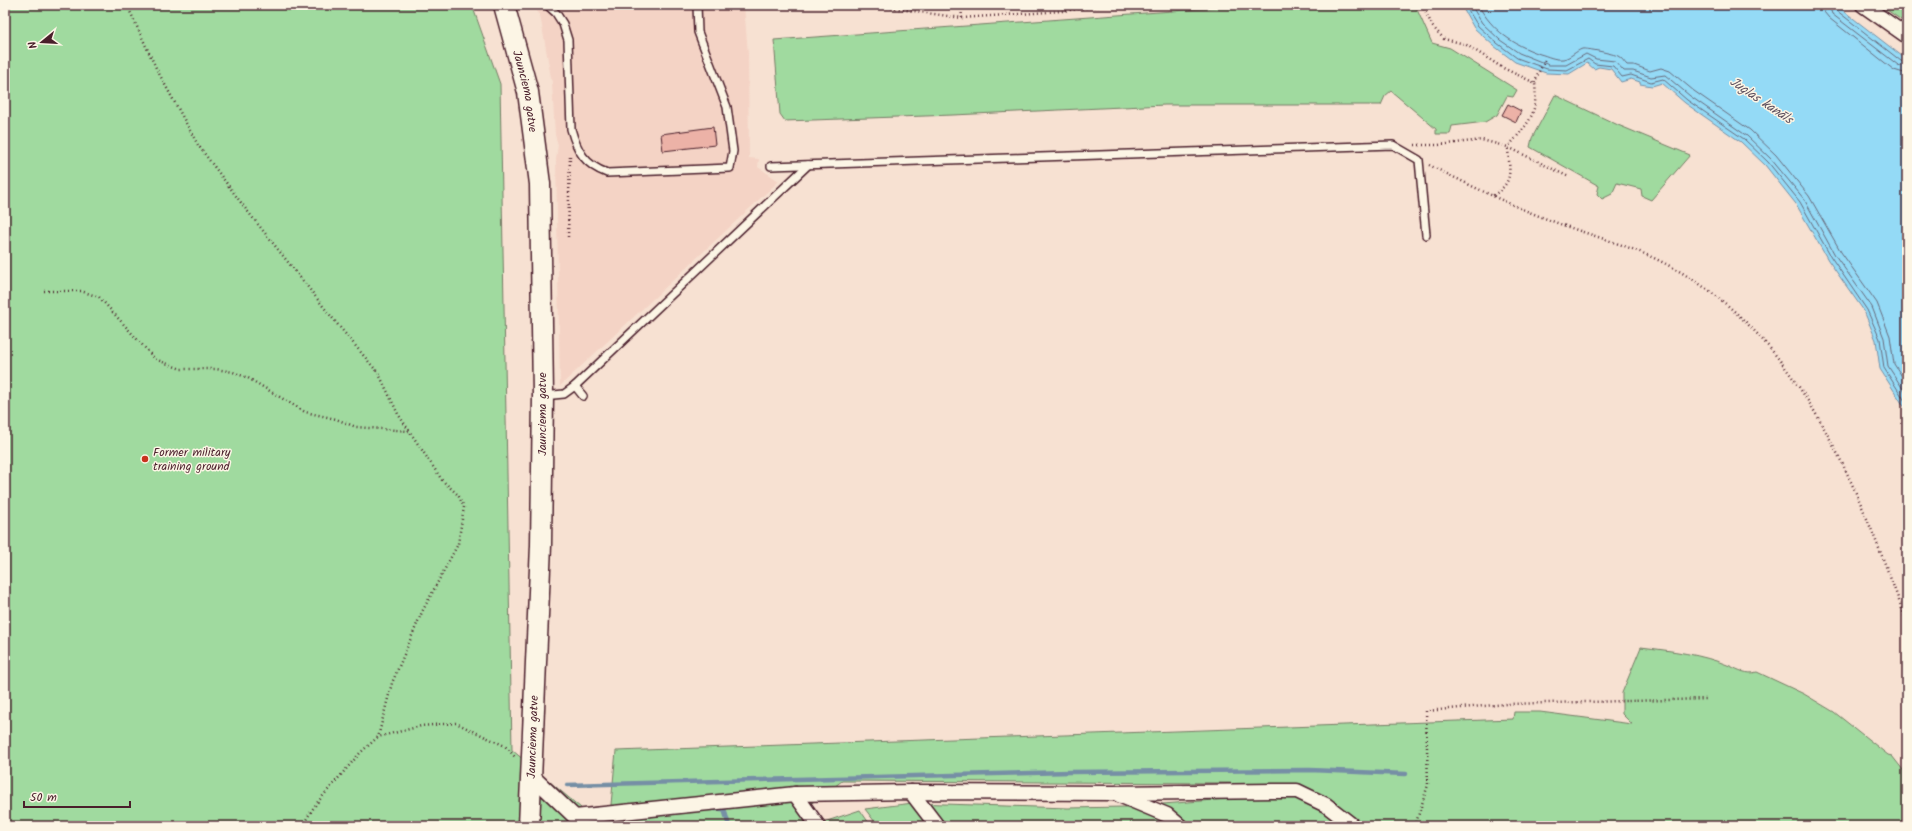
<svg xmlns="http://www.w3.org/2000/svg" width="1912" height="831" viewBox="0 0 1912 831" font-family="Kalam,sans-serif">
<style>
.built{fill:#f4d3c5}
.green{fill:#a0da9f;stroke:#757c65}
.water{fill:#94daf6;stroke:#768fa5}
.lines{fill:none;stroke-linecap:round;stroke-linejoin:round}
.shore{stroke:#686a7c;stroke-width:1}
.stream{stroke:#768fa5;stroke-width:4.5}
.building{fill:#ecb2a7;stroke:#4a1f2b}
.lane-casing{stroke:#4a1f2b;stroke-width:10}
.street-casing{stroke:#4a1f2b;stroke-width:17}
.secondary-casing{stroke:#4a1f2b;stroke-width:23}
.path{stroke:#4a1f2b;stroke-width:2.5;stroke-dasharray:1 3;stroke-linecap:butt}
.lane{stroke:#fcf5e5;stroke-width:7}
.street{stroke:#fcf5e5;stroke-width:14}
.secondary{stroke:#fcf5e5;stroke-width:20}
.poi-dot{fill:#c8321e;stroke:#fcf5e5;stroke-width:1.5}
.labels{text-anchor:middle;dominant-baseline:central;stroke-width:3;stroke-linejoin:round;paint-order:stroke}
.street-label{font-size:12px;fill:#4a1f2b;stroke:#fcf5e5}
.poi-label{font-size:12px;fill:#4a1f2b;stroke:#fcf5e5;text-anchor:start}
.water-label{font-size:13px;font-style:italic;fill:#5c4e5e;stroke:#fcf5e5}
</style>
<rect width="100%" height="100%" fill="#f7e1d2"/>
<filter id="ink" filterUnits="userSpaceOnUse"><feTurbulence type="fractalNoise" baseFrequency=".025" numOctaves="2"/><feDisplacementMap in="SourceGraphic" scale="8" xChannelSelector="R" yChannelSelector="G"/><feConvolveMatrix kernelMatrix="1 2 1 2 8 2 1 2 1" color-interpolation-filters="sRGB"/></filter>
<g filter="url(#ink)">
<!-- built -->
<path class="built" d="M532,5H744L748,54L749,158L759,159L758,167L779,181L560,386L556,159L558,145L555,135L552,83L540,15Z"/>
<!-- green -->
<g class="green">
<path d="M5,5H472L500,84L512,750L581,808L580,826H5Z"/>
<path d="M1255,5H1415L1432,43L1450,48L1517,90L1513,97L1507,96L1497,115L1485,122L1452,126L1450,134H1436V129L1391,91L1385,96L1381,105H1165L953,115L785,121L780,114L774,40Z"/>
<path d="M1880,5H1907V24Z"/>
<path d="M1555,95L1618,125L1690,155L1651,200L1642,196L1641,189L1617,183L1612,194L1602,199L1597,194L1599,186L1530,147L1532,138Z"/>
<path d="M1641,647C1672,651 1701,654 1730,666C1739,670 1747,675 1757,672L1804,694L1834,712L1888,755L1892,756L1907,775V826H878L865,809L913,803L1068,808L1124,807L1278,795L1230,783L842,781L809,805L821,823L860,810L871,826H609L616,751L1513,719L1514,712H1540L1632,724L1622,714V693Z"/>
</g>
<!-- water -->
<path class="water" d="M1461,5H1836L1907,60V411L1880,369L1876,340L1864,311L1828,260L1796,204L1765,165L1741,142L1685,103L1662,83L1652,86L1640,84V82L1631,79L1621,82L1611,69L1599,67L1594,69L1587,63L1569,74L1546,73L1515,62L1494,46L1474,28Z"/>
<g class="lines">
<!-- shore -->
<g class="shore">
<path d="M1465,5L1478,26L1497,43L1517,58L1547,69L1567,70L1588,59L1595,64L1613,66L1622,77L1631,75L1651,82L1663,79L1687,100L1744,139L1768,162L1800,202L1831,257L1867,310L1880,339L1884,368L1907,404"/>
<path d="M1471,5L1482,23L1500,40L1519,53L1549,65H1566L1586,54L1596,59L1615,61L1624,71H1633L1651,77L1665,75L1690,96L1747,136L1771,159L1804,199L1835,255L1872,307L1884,338L1888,366L1907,395"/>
<path d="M1478,5C1493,31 1512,44 1540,54C1548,56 1554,60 1563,59C1570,58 1576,51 1582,49C1586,48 1614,54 1618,56C1622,58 1624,62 1627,65H1634L1650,71L1661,68L1670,71L1694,91L1750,130L1776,155L1809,196L1841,252L1877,303L1890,336L1894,364L1907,384"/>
<path d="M1823,5L1824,12L1829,18L1894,70L1907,74"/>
<path d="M1829,5L1832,14L1898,65L1907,68"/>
<path d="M1834,5L1836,10L1901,61L1907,63"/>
</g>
<!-- stream -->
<g class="stream">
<path d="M967,6L974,5"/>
<path d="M567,785L1070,772L1310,770L1406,774"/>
<path d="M715,809H724L729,826"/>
</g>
</g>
<!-- building -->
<g class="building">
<path d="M1508,104L1521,111L1516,122L1502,115Z"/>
<path d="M713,127L715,145L663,151L661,134Z"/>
</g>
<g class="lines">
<!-- lane casing -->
<g class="lane-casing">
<g id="lane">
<path d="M547,5L556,13L563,24L568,40L571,129C577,151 585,165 607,173L730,168L733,151L727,107L698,32L697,5"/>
<path d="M771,166L1393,145L1419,160L1426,235"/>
<path d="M575,386L583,396"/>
<path d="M543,396L564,394L575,386L808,165"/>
</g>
</g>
<!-- street casing -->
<g class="street-casing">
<g id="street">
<path d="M1863,5L1907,36"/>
<path d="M531,775L575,817L795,794L911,792L1113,793L1273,791H1297L1326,805L1353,826"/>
<path d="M911,792L937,826"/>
<path d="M795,794L818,826"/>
<path d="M1119,795L1167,815L1180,826"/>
</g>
</g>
<!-- secondary casing -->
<g class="secondary-casing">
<g id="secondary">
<path id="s1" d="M504,5L528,92L540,184L543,396L541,545L529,826"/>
</g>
</g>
<!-- path -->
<g class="path">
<path d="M127,5L157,70L198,145L245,208L338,325L379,374L398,414L442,480L458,495L464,507L458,544L422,612L392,683L378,737"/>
<path d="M871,5L962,18L1062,11L1106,5"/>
<path d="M961,5L962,18"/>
<path d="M1422,5L1433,27L1444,39L1465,44L1503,68L1535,83C1538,116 1528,123 1508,147L1569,177"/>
<path d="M1535,83L1538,74L1545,60"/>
<path d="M1415,145H1438L1482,140L1508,147C1509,171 1515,182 1492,196"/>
<path d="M1429,165C1468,184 1507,204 1547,219C1584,234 1624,243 1660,261C1801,330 1855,484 1907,622"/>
<path d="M568,237L570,156"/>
<path d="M44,291H81L99,297L155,359L181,369H216L233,372L248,378L305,412L336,419L356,427L409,431"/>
<path d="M302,826L316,804L360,753L378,737L421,726L456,723L505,746L515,757"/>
<path d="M1415,826L1428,785L1426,711L1507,704L1708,699"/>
</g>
<!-- lane -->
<use href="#lane" class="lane"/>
<!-- street -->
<use href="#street" class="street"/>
<!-- secondary -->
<use href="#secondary" class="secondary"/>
</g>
</g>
<!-- markers -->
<circle class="poi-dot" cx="145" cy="459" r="4"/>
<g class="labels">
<!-- street labels -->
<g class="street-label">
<text stroke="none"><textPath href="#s1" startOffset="89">Jaunciema gatve</textPath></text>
<text transform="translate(542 414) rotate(-90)">Jaunciema gatve</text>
<text transform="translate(533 737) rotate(-88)">Jaunciema gatve</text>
</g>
<!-- poi labels -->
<g class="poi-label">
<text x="153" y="452">Former military<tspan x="153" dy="14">training ground</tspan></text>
</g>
<!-- water labels -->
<g class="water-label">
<text transform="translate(1761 101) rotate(34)">Juglas kanāls</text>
</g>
</g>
<!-- margin -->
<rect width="1912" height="831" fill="none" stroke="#fcf5e5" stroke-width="20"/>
<rect x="10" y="10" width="1892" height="811" fill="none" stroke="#4a1f2b" stroke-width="1.5" filter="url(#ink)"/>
<!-- north arrow -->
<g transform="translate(42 42) rotate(252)" stroke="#fcf5e5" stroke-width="3" paint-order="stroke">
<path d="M0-3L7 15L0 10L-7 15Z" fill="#4a1f2b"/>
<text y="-6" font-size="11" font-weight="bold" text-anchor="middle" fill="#4a1f2b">N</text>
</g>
<!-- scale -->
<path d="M24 801v6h106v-6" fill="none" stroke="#4a1f2b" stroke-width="2"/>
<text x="30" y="801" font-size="12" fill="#4a1f2b" stroke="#fcf5e5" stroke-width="3" paint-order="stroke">50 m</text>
</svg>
